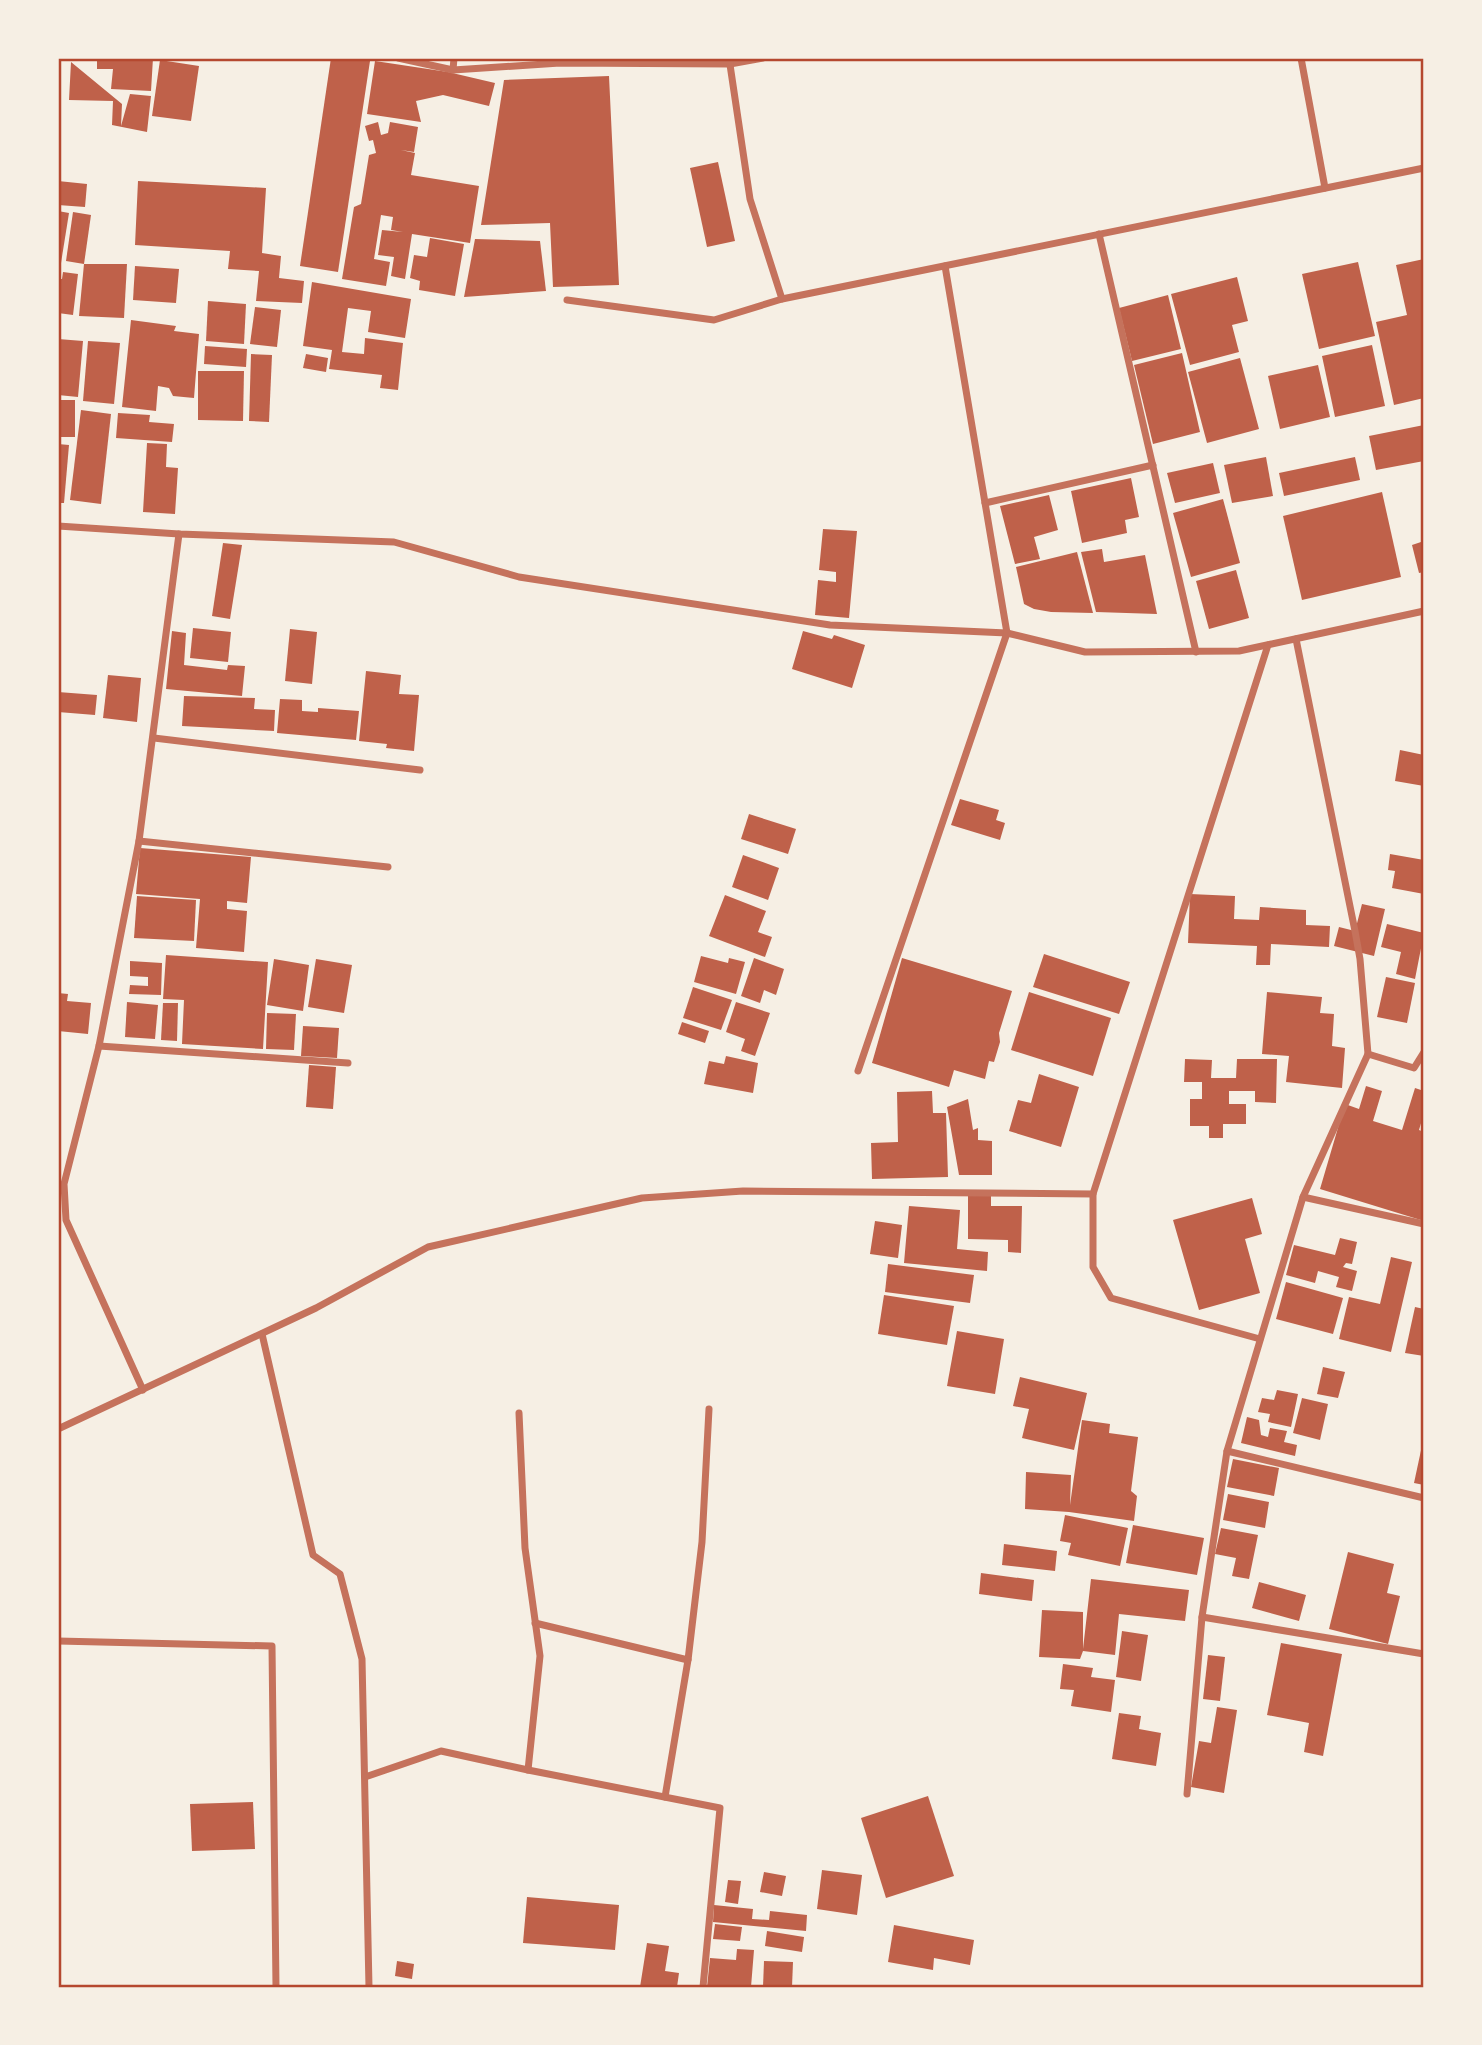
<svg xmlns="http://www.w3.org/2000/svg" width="1482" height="2045" viewBox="0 0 1482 2045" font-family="Signika,sans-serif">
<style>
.building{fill:#bf614a}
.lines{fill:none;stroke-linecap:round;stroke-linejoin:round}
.minor{stroke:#c5725c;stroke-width:7}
.neatline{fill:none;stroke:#b5482f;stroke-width:2.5}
</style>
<rect width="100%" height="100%" fill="#f6efe4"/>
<!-- building -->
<g class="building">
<path d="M97,58H153L151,91L111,89L113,69H97Z"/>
<path d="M331,58L370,61L338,272L300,266Z"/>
<path d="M160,60L199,66L191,121L152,116Z"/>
<path d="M375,61L448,72L495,83L489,106L443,95L416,101L421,122L367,114Z"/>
<path d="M71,62L122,104L121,126L130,94L151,96L147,132L112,125L113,101L69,100Z"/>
<rect x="58" y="64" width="3" height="38"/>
<path d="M609,76L619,285L553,287L550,223L481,225L504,80Z"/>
<path d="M378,122L381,135L388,133L390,122L418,127L414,152L401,150L415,153L411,175L479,186L470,243L412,234L405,279L391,276L394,257L378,255L382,230L403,232L391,230L393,217L381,215L374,259L390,262L386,286L342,279L354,207L361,204L369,155L376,153L373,140L369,141L365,126Z"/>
<path d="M718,162L735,241L707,247L690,168Z"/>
<path d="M58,181L87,184L85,207L58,205Z"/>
<path d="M138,181L266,188L262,253L281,256L279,278L304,281L302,303L256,301L259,271L228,269L230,251L135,245Z"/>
<path d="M58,211L69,213L61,263L58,262Z"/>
<path d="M73,212L91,215L84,264L66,261Z"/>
<path d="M430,238L464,244L455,296L419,290L420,281L410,278L414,255L427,257Z"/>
<path d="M475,239L540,241L546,291L464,297Z"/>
<path d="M1424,259V398L1394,405L1376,322L1407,315L1396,265Z"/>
<path d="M1358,262L1375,336L1319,349L1302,274Z"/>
<path d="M84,264H127L124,318L79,316Z"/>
<path d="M135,266L179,269L176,303L133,300Z"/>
<path d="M63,272L78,274L73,315L58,313V279H62Z"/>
<path d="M1237,277L1248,321L1232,325L1239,352L1190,365L1171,294Z"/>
<path d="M312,282L411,299L405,338L368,332L371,311L348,308L342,352L364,354L365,338L403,343L398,390L380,388L382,375L329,369L332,350L303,346Z"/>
<path d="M1168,295L1181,349L1132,361L1119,308Z"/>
<path d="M208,301L246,304L244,344L206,341Z"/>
<path d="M255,307L281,310L277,347L250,344Z"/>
<path d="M131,320L176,326L174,331L199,334L194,398L173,396L169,388L158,386L156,411L122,407Z"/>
<path d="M58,339L83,341L78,397L58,395Z"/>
<path d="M88,341L120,343L114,404L83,401Z"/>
<path d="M1372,345L1385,406L1335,417L1322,356Z"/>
<path d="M205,346L247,349L246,367L204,364Z"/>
<path d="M1182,353L1200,432L1153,444L1134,365Z"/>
<path d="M251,354L272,355L269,422L249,421Z"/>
<path d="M306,354L328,358L326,372L303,368Z"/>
<path d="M1240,358L1259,429L1207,443L1188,372Z"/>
<path d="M1318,365L1330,417L1280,429L1268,376Z"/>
<path d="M198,371H244L243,421L198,420Z"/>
<rect x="58" y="400" width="17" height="37"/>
<path d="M81,410L111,414L101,504L70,500Z"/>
<path d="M118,413L150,415L149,422L174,424L172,442L116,438Z"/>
<path d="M1424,425V461L1376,470L1369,436Z"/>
<path d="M147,443L167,444L166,467L178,468L175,514L143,512Z"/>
<path d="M58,444L69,445L64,503H58Z"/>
<path d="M1266,457L1273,496L1232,503L1224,465Z"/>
<path d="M1355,457L1360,480L1284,496L1279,473Z"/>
<path d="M1213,463L1220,493L1175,503L1167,473Z"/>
<path d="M1131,478L1139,517L1125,520L1127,533L1082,543L1071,491Z"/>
<path d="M1382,492L1401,577L1302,600L1283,516Z"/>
<path d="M1049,495L1058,530L1034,537L1040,559L1015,564L1000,506Z"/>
<path d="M1223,499L1240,563L1191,577L1173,513Z"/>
<path d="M823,529L857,531L849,618L815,615L818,580L836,582V572L819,570Z"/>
<path d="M1424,541V572L1419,573L1412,545Z"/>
<path d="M223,543L242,545L230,619L212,616Z"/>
<path d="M1102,549L1104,562L1145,555L1157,614L1096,612L1081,552Z"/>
<path d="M1077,552L1093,613L1051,612L1034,609L1024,604L1016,567Z"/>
<path d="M1236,570L1249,618L1209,629L1196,581Z"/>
<path d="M193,628L231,632L228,662L190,658Z"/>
<path d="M290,629L317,632L312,684L285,681Z"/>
<path d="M172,631L186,633L184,665L227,670L228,665L245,666L242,696L166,689Z"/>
<path d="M803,631L832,639L834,635L865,645L852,688L792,669Z"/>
<path d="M366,671L401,675L399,694L419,695L414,751L386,748L387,744L359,741Z"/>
<path d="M108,675L141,678L137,722L103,718Z"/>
<path d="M58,692L97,695L95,715L58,712Z"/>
<path d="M184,696L255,698L254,709L275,710L274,731L182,726Z"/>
<path d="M280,699L302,700V711L318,712V708L359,711L356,740L277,733Z"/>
<path d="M1400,750L1424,755V786L1395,781Z"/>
<path d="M960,799L999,810L996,820L1005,823L1000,840L951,825Z"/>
<path d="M749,814L796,829L788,854L741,839Z"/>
<path d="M140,848L251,857L247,903L227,901V909L247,911L244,952L196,948L200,899L136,894Z"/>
<path d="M1390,854L1424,860V894L1392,888L1395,871L1388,870Z"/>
<path d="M743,855L779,868L768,900L732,887Z"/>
<path d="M1190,894L1235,896L1234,919L1259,920L1260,907L1306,910V925L1330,926L1329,947L1271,944L1270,965H1256L1257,946L1188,943Z"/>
<path d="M725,895L766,911L758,932L772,937L765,957L709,936Z"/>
<path d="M137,896L196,900L194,941L134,938Z"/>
<path d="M1362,904L1385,909L1374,956L1334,946L1339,927L1355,931Z"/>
<path d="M1387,924L1424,933L1415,979L1396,974L1401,952L1381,947Z"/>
<path d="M1044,954L1130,982L1119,1014L1033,987Z"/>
<path d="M166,955L268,962L263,1049L182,1044L184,1000L163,999Z"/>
<path d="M701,956L728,963L729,958L745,962L736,994L694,982Z"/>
<path d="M754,958L784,969L776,995L764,990L760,1003L741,996Z"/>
<path d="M902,958L1012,991L999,1033L1000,1042L994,1062L989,1061L985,1079L954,1070L949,1087L872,1063Z"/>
<path d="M274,959L309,965L303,1011L267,1005Z"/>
<path d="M316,959L352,965L344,1013L308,1007Z"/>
<path d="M130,961L162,963L161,995L129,994L130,985L148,986V977L130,976Z"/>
<path d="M1386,977L1415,983L1407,1023L1377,1017Z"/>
<path d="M693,987L732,1000L721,1030L683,1018Z"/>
<path d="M1029,992L1111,1018L1093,1076L1011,1050Z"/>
<path d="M1267,992L1322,997L1320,1013L1334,1014L1332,1046L1345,1048L1342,1088L1286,1082L1289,1056L1262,1054Z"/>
<path d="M58,993L68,994L67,1001L91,1003L88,1034L58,1031Z"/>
<path d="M127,1002L158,1005L155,1039L125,1037Z"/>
<path d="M736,1002L770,1013L755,1056L741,1051L745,1039L726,1032Z"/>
<path d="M163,1003H178L177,1041L161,1040Z"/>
<path d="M267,1013L296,1014L294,1050L266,1049Z"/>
<path d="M682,1022L709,1031L705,1043L678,1034Z"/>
<path d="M303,1026L339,1028L337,1058L301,1056Z"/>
<path d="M726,1056L758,1063L753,1093L704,1084L709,1061L724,1064Z"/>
<path d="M1185,1059L1212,1060L1211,1078H1236L1237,1059H1277L1276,1103L1255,1102V1091H1229V1104H1246V1124H1223V1138H1209V1126H1190V1099H1202V1082H1184Z"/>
<path d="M309,1065L336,1067L333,1109L306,1107Z"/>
<path d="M1039,1074L1079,1087L1061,1147L1009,1131L1018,1100L1031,1103Z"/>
<path d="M1366,1086L1382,1091L1373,1121L1402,1130L1415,1088L1424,1091V1113L1419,1130L1424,1132V1221L1320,1189L1345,1104L1359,1109Z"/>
<path d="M932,1091L933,1113H946L948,1177L872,1179L871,1143L898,1142L897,1092Z"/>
<path d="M968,1099L973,1130L978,1128V1140L992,1141V1175H959L947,1107Z"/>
<path d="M968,1196H991V1206H1022L1021,1253L1008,1252V1240L968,1239Z"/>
<path d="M1252,1198L1262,1234L1245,1239L1260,1293L1199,1310L1173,1220Z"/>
<path d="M909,1206L960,1210L957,1249L988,1252L987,1271L904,1263Z"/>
<path d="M875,1221L902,1225L898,1258L870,1254Z"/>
<path d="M1340,1238L1357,1242L1352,1264L1346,1263L1343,1267L1357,1271L1352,1291L1336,1287L1339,1277L1318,1271L1315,1283L1286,1275L1294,1245L1335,1255Z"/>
<path d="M1391,1257L1412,1262L1391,1352L1339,1339L1349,1297L1380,1304Z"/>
<path d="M888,1264L974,1275L970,1303L885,1292Z"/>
<path d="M1286,1282L1343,1298L1333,1334L1276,1319Z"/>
<path d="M884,1295L954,1306L947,1345L878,1334Z"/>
<path d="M1415,1307L1424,1309V1356L1405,1353Z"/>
<path d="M957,1331L1004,1339L995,1394L947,1386Z"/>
<path d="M1323,1367L1345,1372L1338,1398L1317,1394Z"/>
<path d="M1020,1377L1087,1393L1074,1450L1022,1438L1029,1409L1013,1406Z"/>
<path d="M1277,1390L1298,1394L1291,1427L1268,1422L1270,1414L1258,1412L1262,1398L1274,1400Z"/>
<path d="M1302,1398L1328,1404L1320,1440L1293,1433Z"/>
<path d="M1247,1417L1259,1420L1261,1435L1268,1437L1270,1428L1287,1431L1284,1442L1297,1445L1295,1456L1241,1443Z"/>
<path d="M1082,1420L1110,1424L1109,1433L1138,1437L1131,1491L1137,1496L1134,1521L1069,1512L1025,1509L1026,1472L1071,1475L1070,1505Z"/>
<path d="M1423,1441H1424V1485L1414,1483Z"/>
<path d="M1233,1459L1279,1468L1274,1496L1227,1487Z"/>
<path d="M1228,1494L1269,1502L1265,1528L1223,1520Z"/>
<path d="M1065,1515L1128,1528L1120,1566L1068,1555L1071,1543L1060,1541Z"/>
<path d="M1133,1525L1204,1538L1197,1575L1126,1563Z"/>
<path d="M1221,1528L1258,1535L1249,1579L1232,1576L1236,1558L1215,1554Z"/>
<path d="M1004,1544L1057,1551L1055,1571L1002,1565Z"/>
<path d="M1348,1552L1394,1564L1387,1593L1400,1596L1388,1644L1329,1629Z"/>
<path d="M981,1573L1034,1580L1032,1601L979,1594Z"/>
<path d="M1091,1579L1189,1590L1185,1621L1119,1614L1115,1655L1083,1651L1080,1659L1039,1657L1042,1610L1083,1612V1649Z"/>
<path d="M1259,1582L1306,1595L1299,1621L1252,1608Z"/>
<path d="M1122,1631L1148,1635L1141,1681L1116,1677Z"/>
<path d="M1281,1643L1342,1654L1323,1756L1304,1752L1309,1723L1267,1715Z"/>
<path d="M1208,1655L1225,1657L1220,1701L1203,1699Z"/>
<path d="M1063,1664L1093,1668L1091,1677L1115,1680L1111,1712L1071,1706L1074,1690L1060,1689Z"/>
<path d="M1217,1707L1237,1710L1224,1793L1191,1787L1199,1741L1211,1743Z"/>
<path d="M1119,1713L1141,1716L1139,1729L1161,1733L1156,1766L1112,1759Z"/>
<path d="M928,1796L954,1876L886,1898L861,1818Z"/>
<path d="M253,1802L255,1849L192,1851L190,1804Z"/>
<path d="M822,1870L862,1875L857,1915L817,1909Z"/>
<path d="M764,1872L786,1876L782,1896L760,1892Z"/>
<path d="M728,1880L741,1881L738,1904L725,1902Z"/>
<path d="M527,1897L619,1905L615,1950L523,1943Z"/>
<path d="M714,1905L753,1909L752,1919L769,1920L770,1911L807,1915L806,1931L713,1922Z"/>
<path d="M715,1924L742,1927L740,1941L713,1939Z"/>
<path d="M894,1925L974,1940L970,1965L934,1958L933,1970L888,1962Z"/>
<path d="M767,1931L804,1937L802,1952L765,1946Z"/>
<path d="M647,1943L669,1946L665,1971L679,1973L677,1987H640Z"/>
<path d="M737,1949L754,1950L751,1987H707L710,1958L736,1960Z"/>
<path d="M397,1961L414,1964L412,1979L395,1976Z"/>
<path d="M764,1961L793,1962L792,1987H763Z"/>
</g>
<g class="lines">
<!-- minor -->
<g class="minor">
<path d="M398,58L453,70L560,63L730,64L763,58"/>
<path d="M729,58L750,199L782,299"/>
<path d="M1301,58L1325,188"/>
<path d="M453,70L454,58"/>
<path d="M1099,234L1196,652"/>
<path d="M567,300L714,320L782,299L1424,168"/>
<path d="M985,503L1153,465"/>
<path d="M58,526L179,534L394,542L519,577L830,625L1007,633L1085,652L1239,651L1424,611"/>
<path d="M1296,639L1355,931L1360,959L1368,1054"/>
<path d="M154,738L420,770"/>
<path d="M139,841L388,867"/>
<path d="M99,1046L348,1063"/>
<path d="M858,1071L1007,633L945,266"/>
<path d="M1093,1194V1267L1111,1298L1260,1339"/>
<path d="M1303,1197L1424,1224"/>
<path d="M262,1334L313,1555L340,1574L362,1659L369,1987"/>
<path d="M143,1390L66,1220L64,1184L99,1046L139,841L179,534"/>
<path d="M519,1413L525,1548L540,1656L528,1770"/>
<path d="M58,1429L316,1308L428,1247L642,1198L743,1191L1093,1194L1268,645"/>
<path d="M1227,1451L1424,1498"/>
<path d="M1202,1617L1424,1654"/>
<path d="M535,1623L688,1660"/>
<path d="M58,1641L272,1646L276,1987"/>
<path d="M365,1777L441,1751L528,1770L720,1808L703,1987"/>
<path d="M1187,1794L1202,1617L1227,1451L1303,1197L1368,1054L1414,1068L1424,1052"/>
<path d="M665,1797L688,1660L702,1542L709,1409"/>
</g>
</g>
<!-- border -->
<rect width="1482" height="2045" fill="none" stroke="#f6efe4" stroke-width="119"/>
<rect x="60" y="60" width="1362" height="1926" class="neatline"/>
</svg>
